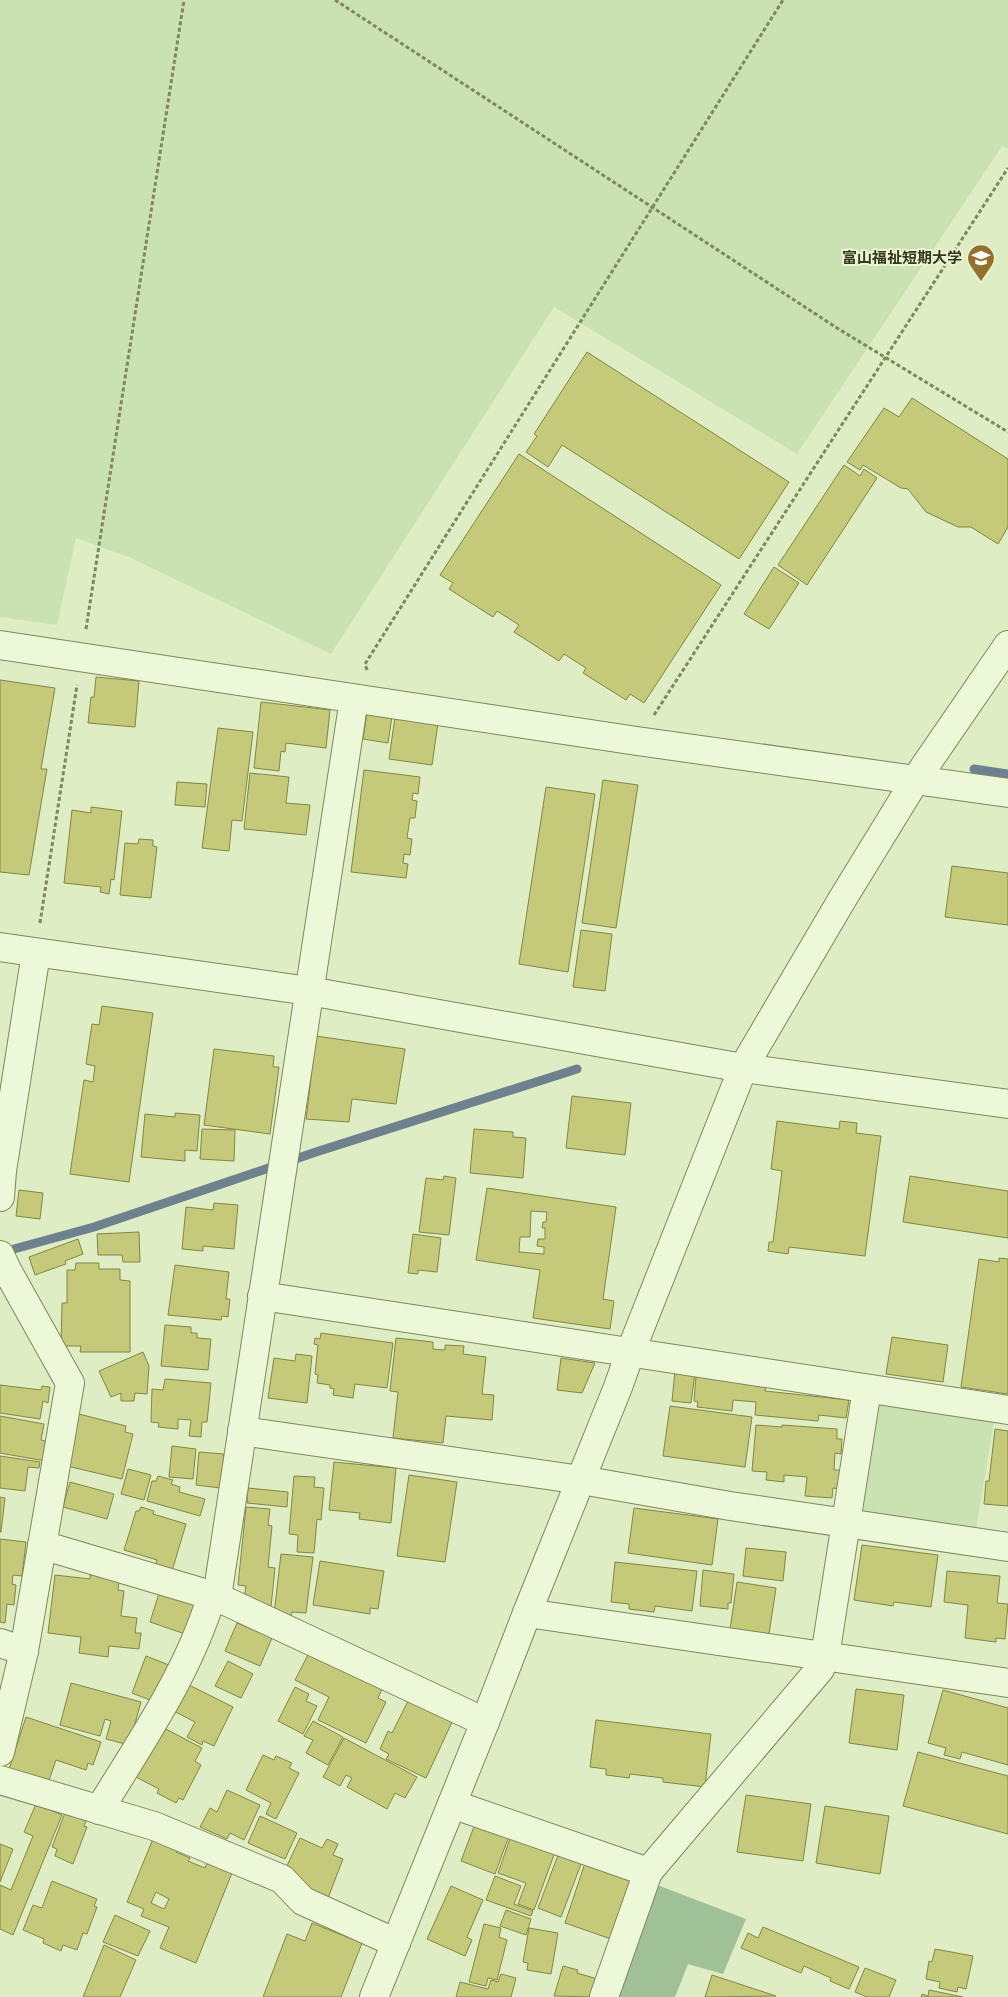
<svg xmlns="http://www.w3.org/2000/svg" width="1008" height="1997" viewBox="0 0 1008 1997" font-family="'Crimson Pro','Noto Sans JP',serif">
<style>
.farmland{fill:#cae2b1}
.cemetery{fill:#a0c097}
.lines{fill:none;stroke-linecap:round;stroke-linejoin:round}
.stream{stroke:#6d818e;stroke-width:9}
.building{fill:#c5ca7b;stroke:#828641;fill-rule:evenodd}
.minor-casing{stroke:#7f875b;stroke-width:30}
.path{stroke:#7f875b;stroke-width:3;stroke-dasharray:4 2.5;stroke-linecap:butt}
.minor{stroke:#ecf8d7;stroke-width:28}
.labels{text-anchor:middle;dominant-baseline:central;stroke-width:4;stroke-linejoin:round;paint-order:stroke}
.poi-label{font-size:15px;font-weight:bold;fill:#34371e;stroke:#e9f5d3;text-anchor:end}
</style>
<rect width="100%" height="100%" fill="#dfedc4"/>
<!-- farmland -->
<g class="farmland">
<path d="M0,0H1008V149L1002,146L797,454L554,307L331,654L131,558L76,538L57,625L0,617Z"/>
<path d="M878,1397L995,1416L976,1529L863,1513Z"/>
</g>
<!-- cemetery -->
<path class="cemetery" d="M652,1883L746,1919L723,1974L688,1964L675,1997H611Z"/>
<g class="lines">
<!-- stream -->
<g class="stream">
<path d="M974,769L1008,774"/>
<path d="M3,1252L94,1227L319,1151L577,1069"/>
</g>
</g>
<!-- building -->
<g class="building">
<path d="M587,352L789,482L739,559L562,445L548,467L526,452L537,436L534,434Z"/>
<path d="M912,398L1008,459V527L998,544L971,527H958L926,512L908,489L901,488L863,465L860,470L847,462L884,408L899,417Z"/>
<path d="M519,454L721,585L644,703L630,694L626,700L583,673L586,668L564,654L559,661L514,632L519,625L497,611L493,617L449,589L453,583L440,575Z"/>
<path d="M844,465L860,476L864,469L877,478L807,585L778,565Z"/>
<path d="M774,567L799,583L769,629L744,614Z"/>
<path d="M96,677L139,681L135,727L88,723L91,697H94Z"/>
<path d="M0,680L55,688L41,769H47L29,875L0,872Z"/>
<path d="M261,702L330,710L326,748L286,743L285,752L281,751L279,771L254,768Z"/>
<path d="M367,713L392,716L388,743L363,739Z"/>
<path d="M395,717L438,723L432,765L389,759Z"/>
<path d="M218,728L253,732L242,821L232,820L229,851L202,848Z"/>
<path d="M364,770L420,777L418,794L413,793L412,800L417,801L415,818H410L407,838L412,839L410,855L404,854L403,863L408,864L406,878L351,872Z"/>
<path d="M250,773L289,777L286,803L310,805L306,835L244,829Z"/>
<path d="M603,780L638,785L616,928L582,923Z"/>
<path d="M177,782L207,784L205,807L175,805Z"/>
<path d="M546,787L595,794L568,972L519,964Z"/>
<path d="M91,807L122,811L114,880L111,879L109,894L100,892L101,887L64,883L72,810L91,813Z"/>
<path d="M139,839L153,840V846L157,847L151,898L120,895L125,843L138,844Z"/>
<path d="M952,866L1008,873V925L945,917Z"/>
<path d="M581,930L612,934L605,991L573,987Z"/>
<path d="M102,1006L153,1013L129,1182L70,1174L84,1080L93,1082L95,1066L86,1064L92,1024L99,1025Z"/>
<path d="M316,1036L405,1049L396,1104L352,1099L349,1122L306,1119Z"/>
<path d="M214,1049L274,1056L273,1067H279L270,1134L204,1125Z"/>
<path d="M572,1096L631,1103L625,1155L566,1148Z"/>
<path d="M175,1113L200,1115L197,1151L185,1150V1161L141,1157L145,1114L175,1117Z"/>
<path d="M777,1121L839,1129L840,1121L857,1123L856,1133L881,1136L865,1256L789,1247L788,1254L768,1251L769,1242H773L782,1171L771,1169Z"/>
<path d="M202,1129L235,1130L234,1161L200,1159Z"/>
<path d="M474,1129L513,1132V1137L526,1138L523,1178L470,1173Z"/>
<path d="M444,1176L456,1178L449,1235L419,1232L426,1178L443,1180Z"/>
<path d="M910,1176L1008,1191V1238L903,1222Z"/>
<path d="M487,1188L616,1207L603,1299L614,1301L610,1329L533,1318L540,1270L476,1260ZM531,1211L547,1212L546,1222H543L542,1228H545V1239H538L537,1246L544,1247V1254L519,1252L520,1237H530Z"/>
<path d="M19,1190L43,1193L40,1219L16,1216Z"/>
<path d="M214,1203L238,1205L234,1249L203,1246V1251L182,1249L186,1207L213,1210Z"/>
<path d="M139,1232L140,1262H123L122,1255H98L97,1234Z"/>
<path d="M413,1234L441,1238L437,1272L418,1270V1274L408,1273Z"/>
<path d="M78,1239L83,1254L65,1261L66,1264L35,1275L29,1257Z"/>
<path d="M999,1258L1008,1259V1394L961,1387L979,1259L999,1262Z"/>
<path d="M76,1263H99V1269H120V1280L130,1281V1352H80L81,1346H61L62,1303H67V1270H75Z"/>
<path d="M175,1265L229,1272L226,1299H230L228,1317L222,1316L221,1320L168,1315Z"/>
<path d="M165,1325L191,1327V1333H197V1338L211,1339L208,1370L161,1366Z"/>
<path d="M321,1333L393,1343L387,1388L355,1384L353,1398L333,1395L334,1389L330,1388V1385L317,1383L318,1375L315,1374L318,1345L314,1344L315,1338L320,1339Z"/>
<path d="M892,1337L948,1345L943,1382L886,1374Z"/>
<path d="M396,1338L433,1342V1349L445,1350V1345L464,1346L463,1354L486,1357L482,1394L494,1395L492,1420L446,1416L443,1443L393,1438L398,1392L390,1391Z"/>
<path d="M143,1352L149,1366L147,1394L135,1393L134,1401H121V1393L111,1397L99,1371Z"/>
<path d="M296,1354L312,1356L307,1403L268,1398L274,1358L295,1361Z"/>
<path d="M561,1358L595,1363L582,1393L557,1390Z"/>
<path d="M675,1371L695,1373L691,1403L672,1401Z"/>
<path d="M696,1377L766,1385L765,1391L849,1400L846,1418L819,1415L818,1421L755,1415L756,1402L733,1400L732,1411L697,1407L698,1402L694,1401Z"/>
<path d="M165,1379L211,1383L207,1422H202L201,1437L189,1436L191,1420L178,1419V1429L158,1427L159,1423L151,1422L152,1389L163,1390Z"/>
<path d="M0,1385L41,1390L42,1386L50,1387L48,1403L43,1401L40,1419L0,1413Z"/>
<path d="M670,1406L752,1417L745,1467L663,1456Z"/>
<path d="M79,1414L126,1426L125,1432L133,1434L122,1479L67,1466Z"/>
<path d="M0,1416L44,1424L41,1440L49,1442L45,1461L0,1453Z"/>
<path d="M756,1425L782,1427V1425L837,1429V1439H842L841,1454L835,1453L834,1470H841L840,1489L833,1488L832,1498L805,1496L807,1477L784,1475V1482L766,1480L767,1472L752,1471Z"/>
<path d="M995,1429L1008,1431V1506L984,1504L986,1481H989Z"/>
<path d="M172,1446L196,1449L193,1479L169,1477Z"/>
<path d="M199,1452L224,1454L220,1488L196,1485Z"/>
<path d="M0,1456L40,1462L39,1468L28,1467L25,1491L0,1488Z"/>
<path d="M334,1462L396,1468L391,1523L359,1519L360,1513L329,1510Z"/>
<path d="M128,1469L151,1475L144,1500L121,1494Z"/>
<path d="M409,1475L457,1482L445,1562L397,1556Z"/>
<path d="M158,1476L173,1480L171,1484L180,1487L179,1492L205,1499L200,1516L147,1501L152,1481H156Z"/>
<path d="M294,1476L315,1477L314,1487L324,1488L321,1520L317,1519L314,1553L297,1552L298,1535L289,1534Z"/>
<path d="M70,1482L114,1494L107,1519L63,1507Z"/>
<path d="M248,1488L288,1492L287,1507L247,1503Z"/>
<path d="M0,1497L5,1498L1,1532H0Z"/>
<path d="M141,1507L154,1511L153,1514L186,1524L172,1571L155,1566L157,1560L124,1550L136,1511H139Z"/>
<path d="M246,1507L270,1509L268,1525L272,1526L268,1567L275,1568L271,1607L255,1605L244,1599L246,1586L238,1585Z"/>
<path d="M634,1508L718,1519L712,1565L628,1553Z"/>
<path d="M0,1539L26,1542L22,1576L13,1575L12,1584L16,1585L14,1605L7,1604L5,1623L0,1622Z"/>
<path d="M862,1545L938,1555L931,1607L894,1602L893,1606L854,1600Z"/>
<path d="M746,1548L786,1552L783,1581L743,1576Z"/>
<path d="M281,1554L313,1557L306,1613L292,1612L291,1616L274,1614Z"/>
<path d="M320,1561L384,1571L378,1609L370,1608V1614L313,1605Z"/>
<path d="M615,1562L697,1571L692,1611L655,1606L654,1612L629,1609V1604L611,1602Z"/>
<path d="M703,1570L734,1574L731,1603H728V1609L700,1606Z"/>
<path d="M947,1571L1000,1576L997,1603L1008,1604L1005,1639L996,1638V1642L965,1638L968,1605L944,1602Z"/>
<path d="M55,1575L90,1579V1575L119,1579L118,1590L124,1591L121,1616L137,1618L135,1633H141L139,1649L109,1646L108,1657L79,1653L81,1637L48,1633Z"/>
<path d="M737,1582L776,1588L769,1634L730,1629Z"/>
<path d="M160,1590L198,1603L188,1635L150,1622Z"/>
<path d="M237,1623L272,1638L260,1666L225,1651Z"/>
<path d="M309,1653L382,1689L378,1698L386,1702L366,1743L318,1720L329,1697L295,1680Z"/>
<path d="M146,1656L169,1665L155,1702L132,1693Z"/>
<path d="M228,1661L253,1674L241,1698L215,1686Z"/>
<path d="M183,1682L233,1707L214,1746L203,1741L202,1745L187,1737L195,1722L170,1709Z"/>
<path d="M71,1683L141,1702L129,1745L106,1739L111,1721L105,1719L100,1736L60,1725Z"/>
<path d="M295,1687L309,1694L306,1701L317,1706L303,1734L278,1721Z"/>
<path d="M856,1689L904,1695L897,1750L849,1743Z"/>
<path d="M943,1690L1008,1708V1765L962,1752L960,1759L944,1755L946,1748L928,1743Z"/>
<path d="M409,1699L453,1720L426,1778L386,1759L389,1754L380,1749L388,1731L392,1733Z"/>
<path d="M26,1717L101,1742L93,1765L88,1763L86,1770L56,1760L48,1783L9,1769Z"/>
<path d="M596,1720L711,1734L705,1787L663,1782V1778L630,1774L629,1778L606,1775V1769L590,1767Z"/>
<path d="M313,1721L343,1737L328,1765L306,1753L313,1740L304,1736Z"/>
<path d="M162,1727L202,1748L195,1761L201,1765L183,1800L179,1798L176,1803L157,1793L159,1789L136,1777Z"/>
<path d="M344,1738L417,1777L405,1798L395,1793L387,1809L347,1787L352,1778L346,1775L340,1786L323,1777Z"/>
<path d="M918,1752L1008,1776V1834L903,1806Z"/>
<path d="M263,1755L274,1760L276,1756L292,1763L289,1768L299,1773L276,1819L266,1814L271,1803L246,1790Z"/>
<path d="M227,1790L260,1805L244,1840L230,1833L227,1839L200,1827L210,1808L217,1812Z"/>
<path d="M746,1795L811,1804L803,1861L737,1852Z"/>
<path d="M36,1804L62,1815L13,1935L0,1929V1885L11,1890L33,1836L24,1832Z"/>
<path d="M825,1806L889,1816L880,1874L816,1863Z"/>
<path d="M66,1810L87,1818L84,1826L87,1827L73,1864L55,1856L57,1849L52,1847Z"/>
<path d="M260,1816L297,1833L285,1859L248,1843Z"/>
<path d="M475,1824L509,1836L495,1874L461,1861Z"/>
<path d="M511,1836L555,1852L534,1910L518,1904L526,1883L498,1873Z"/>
<path d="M300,1838L322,1848L327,1839L338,1844L333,1855L343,1859L328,1898L310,1891L285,1870Z"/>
<path d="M153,1839L178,1849L176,1852L190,1858L188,1861L205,1868L207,1863L232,1873L196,1963L160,1948L169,1927L141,1916L144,1909L127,1902ZM156,1892L169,1899L164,1909L151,1903Z"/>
<path d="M0,1844L13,1849L0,1882Z"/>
<path d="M560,1850L583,1859L561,1917L538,1908Z"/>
<path d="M586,1860L635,1877L614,1940L565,1923Z"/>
<path d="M495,1876L521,1886L514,1904L533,1911L531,1916L486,1900Z"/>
<path d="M52,1881L97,1899L94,1906L97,1907L87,1934L83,1933L77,1950L63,1945L61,1951L43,1943L44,1939L23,1930L33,1905L42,1908Z"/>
<path d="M451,1886L483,1900L467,1937L472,1940L465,1956L427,1939Z"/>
<path d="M506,1910L531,1919L526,1935L500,1926Z"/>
<path d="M115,1915L150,1931L138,1956L103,1942Z"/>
<path d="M312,1923L362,1943L341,1997H263L287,1934L305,1941Z"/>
<path d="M484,1924L501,1928L499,1937L507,1940L497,1980L488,1978L486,1986L469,1982Z"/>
<path d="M763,1927L859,1967L849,1989L830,1981L831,1978L804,1966L801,1973L741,1948L748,1933L758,1938Z"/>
<path d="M529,1928L558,1933L551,1974L527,1970L528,1963L523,1962Z"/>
<path d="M104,1945L136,1960L120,1997H83Z"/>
<path d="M935,1949L973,1956L966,1989L958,1987L957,1992L939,1988L940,1982L926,1979L929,1961L932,1962Z"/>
<path d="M563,1966L578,1970L577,1973L601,1980L596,1997L554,1996Z"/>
<path d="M865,1968L896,1980L889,1997H867L855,1992Z"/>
<path d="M501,1974L516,1978L511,1997H456L460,1982L488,1989L491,1980L498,1982Z"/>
<path d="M712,1975L776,1996L705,1997Z"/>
<path d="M929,1990L963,1997H921L922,1994L928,1996Z"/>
</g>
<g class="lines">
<!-- minor casing -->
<g class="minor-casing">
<g id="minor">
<path d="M0,645L637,741L1008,793"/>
<path d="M0,947L309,991L743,1068L1008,1104"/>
<path d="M0,1197L2,1171L36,953"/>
<path d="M0,1255L7,1270L70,1383L24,1651L0,1752"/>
<path d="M262,1296L1008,1410"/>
<path d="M242,1431L581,1480L730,1506L1008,1547"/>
<path d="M42,1545L217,1597L485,1722"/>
<path d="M217,1597L354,699"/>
<path d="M527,1613L1008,1683"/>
<path d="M0,1643L24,1651"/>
<path d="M0,1780L154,1826L282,1879L303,1901L396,1943"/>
<path d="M452,1804L648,1872L820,1669L825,1656L867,1389"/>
<path d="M99,1810C141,1742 189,1672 212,1595"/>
<path d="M374,1997L485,1722L527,1613L618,1387L630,1353L743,1068L843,898L916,779L1008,645"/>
<path d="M604,1997L648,1872"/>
</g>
</g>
<!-- path -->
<g class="path">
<path d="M335,0L837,328L1008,432"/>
<path d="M86,629L184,0"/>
<path d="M367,670L365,664L783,0"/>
<path d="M654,715L1008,168"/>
<path d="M40,923L77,685"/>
</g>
<!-- minor -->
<use href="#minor" class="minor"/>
</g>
<!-- icons -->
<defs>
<g id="university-pin" transform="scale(1.4375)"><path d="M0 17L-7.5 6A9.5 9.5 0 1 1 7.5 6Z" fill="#956f2c" stroke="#e9f5d3"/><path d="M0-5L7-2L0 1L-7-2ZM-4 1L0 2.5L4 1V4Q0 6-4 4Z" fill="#fff"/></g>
</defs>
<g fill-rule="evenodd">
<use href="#university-pin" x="981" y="258"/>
</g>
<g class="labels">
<!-- poi labels -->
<g class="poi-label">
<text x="962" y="258">富山福祉短期大学</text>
</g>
</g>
</svg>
